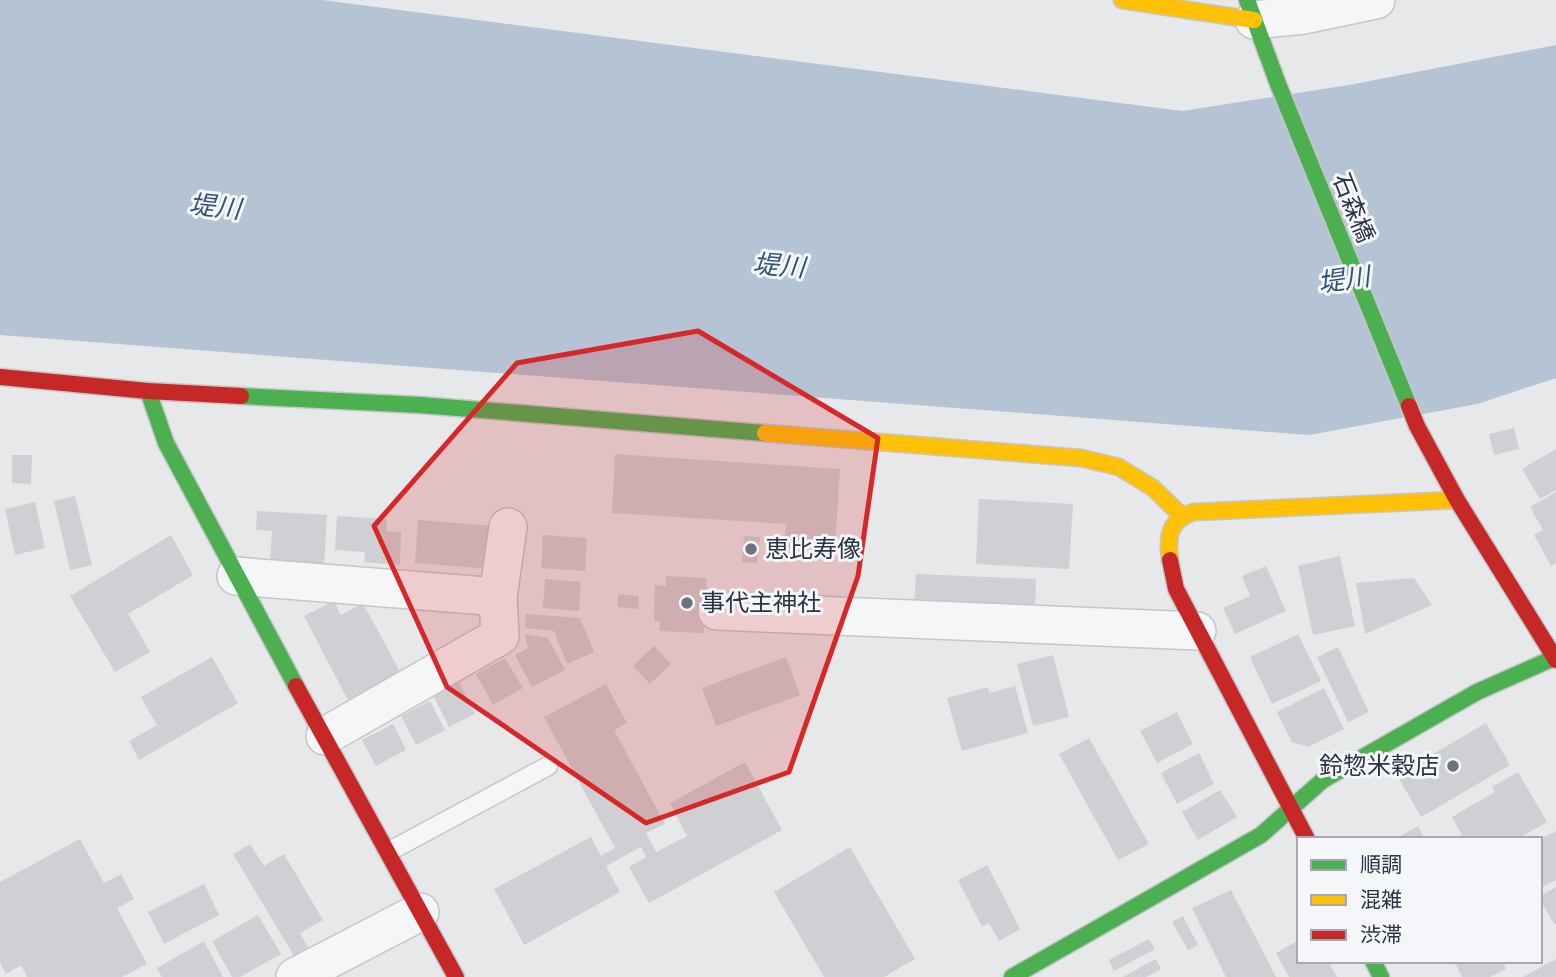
<svg xmlns="http://www.w3.org/2000/svg" width="1556" height="977" viewBox="0 0 1556 977" font-family="'Source Sans 3','Noto Sans JP',sans-serif">
<style>
.water{fill:#b4c4d5}
.building{fill:#ced0d3}
.lines{fill:none;stroke-linecap:round;stroke-linejoin:round}
.lane-casing{stroke:#c4c6c8;stroke-width:21}
.street-casing{stroke:#c4c6c8;stroke-width:40}
.fast-casing{stroke:#c4c6c8;stroke-width:19}
.slow-casing{stroke:#c4c6c8;stroke-width:19}
.jam-casing{stroke:#c4c6c8;stroke-width:19}
.lane{stroke:#f5f6f7;stroke-width:18}
.street{stroke:#f5f6f7;stroke-width:37}
.fast{stroke:#4caf50;stroke-width:16}
.slow{stroke:#ffc107;stroke-width:16}
.jam{stroke:#c62828;stroke-width:16}
.marked{fill:#d62828;fill-opacity:0.2;stroke:#d62828;stroke-width:5;stroke-linejoin:round}
.poi-dot{fill:#6c737f;stroke:#f4f6f9;stroke-width:2.5}
.labels{text-anchor:middle;dominant-baseline:central;stroke-width:6;stroke-linejoin:round;paint-order:stroke}
.street-label{font-size:24px;fill:#2b3445;stroke:#f4f6f9}
.poi-label{font-size:24px;fill:#2b3445;stroke:#f4f6f9;text-anchor:start}
.water-label{font-size:26px;font-style:italic;fill:#34527a;stroke:#f4f6f9}
</style>
<rect width="100%" height="100%" fill="#e6e8ea"/>
<!-- water -->
<path class="water" d="M0,0H322L1182,111L1349,85L1556,45V378L1477,404L1309,435L0,335Z"/>
<!-- building -->
<g class="building">
<path d="M1514,428L1519,449L1494,455L1489,434Z"/>
<path d="M1556,449V490L1540,499L1522,469Z"/>
<path d="M615,454L840,469L835,550L784,547L786,524L612,513Z"/>
<path d="M12,455H32L31,484L12,483Z"/>
<path d="M1556,492V563L1551,566L1534,535L1543,530L1530,507Z"/>
<path d="M75,496L92,565L70,570L54,501Z"/>
<path d="M979,499L1073,504L1069,569L976,564Z"/>
<path d="M35,502L45,548L15,555L5,509Z"/>
<path d="M257,511L327,515L324,566L270,564L272,531L256,530Z"/>
<path d="M337,516L387,519L386,531L401,532L400,565L364,562L365,552L335,550Z"/>
<path d="M418,520L495,526L492,569L415,563Z"/>
<path d="M171,535L193,575L128,614L150,652L115,672L70,596Z"/>
<path d="M543,535L587,538L585,571L541,568Z"/>
<path d="M744,536L760,537L757,563L742,562Z"/>
<path d="M1340,556L1355,626L1313,635L1298,566Z"/>
<path d="M1266,566L1286,611L1235,634L1223,608L1250,596L1242,576Z"/>
<path d="M916,574L1036,579L1035,612L914,607Z"/>
<path d="M666,576L707,578L704,633L659,631L660,621H654L655,585L666,586Z"/>
<path d="M1414,578L1432,605L1365,634L1356,583Z"/>
<path d="M545,579L581,582L579,611L543,608Z"/>
<path d="M618,594L639,596L638,609L618,607Z"/>
<path d="M334,601L341,615L363,603L400,672L348,700L304,616Z"/>
<path d="M526,614L580,618L594,652L567,664L554,631L525,628Z"/>
<path d="M525,634L548,638L565,670L532,687L515,655L528,648Z"/>
<path d="M1298,634L1321,681L1272,704L1250,657Z"/>
<path d="M654,646L671,664L650,684L633,666Z"/>
<path d="M1338,647L1369,712L1348,722L1317,657Z"/>
<path d="M1053,655L1069,717L1033,726L1017,664Z"/>
<path d="M212,657L238,703L139,760L129,741L157,725L141,697Z"/>
<path d="M786,657L800,695L716,726L702,688Z"/>
<path d="M505,658L523,688L493,705L476,674Z"/>
<path d="M459,682L475,714L449,727L433,695Z"/>
<path d="M606,684L627,723L614,730L665,824L646,833L656,852L687,836L670,803L745,762L782,830L649,903L629,867L646,857L641,847L606,866L620,892L524,945L494,889L591,837L601,856L615,848L544,717Z"/>
<path d="M1015,686L1028,733L962,751L947,698L988,687L989,693Z"/>
<path d="M1324,688L1344,729L1308,747L1292,742L1277,712Z"/>
<path d="M430,701L445,730L416,745L401,716Z"/>
<path d="M1177,712L1193,744L1157,763L1140,731Z"/>
<path d="M1486,723L1510,765L1421,817L1397,775Z"/>
<path d="M393,724L406,750L376,766L362,740Z"/>
<path d="M1089,738L1149,844L1118,860L1059,754Z"/>
<path d="M1199,753L1214,784L1177,804L1161,773Z"/>
<path d="M1518,772L1547,822L1517,839H1464L1452,817L1495,792L1492,787Z"/>
<path d="M1220,790L1237,817L1198,840L1182,812Z"/>
<path d="M1418,826L1425,839H1395Z"/>
<path d="M1556,831V880L1540,888V839Z"/>
<path d="M80,839L104,883L121,874L134,899L117,908L147,964L122,977H27L21,965L6,974L0,963V882Z"/>
<path d="M250,844L264,866L284,854L323,920L300,933L310,951L296,959L233,854Z"/>
<path d="M850,847L915,959L884,977H824L774,892Z"/>
<path d="M987,865L1020,929L999,941L989,923L982,927L958,880Z"/>
<path d="M204,884L219,915L164,944L148,912Z"/>
<path d="M1556,887V923L1554,924L1540,900V896Z"/>
<path d="M1231,890L1276,977H1226L1192,908Z"/>
<path d="M258,915L281,954L240,977H232L212,941Z"/>
<path d="M1183,916L1198,945L1188,950L1172,922Z"/>
<path d="M1149,939L1155,949L1114,971L1109,960Z"/>
<path d="M1299,940V961H1328L1337,977H1289L1276,953Z"/>
<path d="M204,941L223,977H162L157,968Z"/>
<path d="M1156,959L1161,969L1146,977H1123Z"/>
<path d="M1556,959V977H1523Z"/>
<path d="M1454,961H1502L1506,969L1490,977H1462Z"/>
</g>
<g class="lines">
<!-- lane casing -->
<g class="lane-casing">
<path id="lane" d="M388,852L548,766"/>
</g>
<!-- street casing -->
<g class="street-casing">
<g id="street">
<path d="M1254,20L1304,15L1376,0"/>
<path d="M236,576L498,597"/>
<path d="M717,611L1197,631"/>
<path d="M325,736L500,636L498,597L508,527"/>
<path d="M295,977L420,912"/>
</g>
</g>
<!-- fast casing -->
<g class="fast-casing">
<g id="fast">
<path d="M1247,0L1278,84L1409,406"/>
<path d="M148,391L166,443L296,686"/>
<path d="M241,396L420,405L765,433"/>
<path d="M1373,961L1381,977"/>
<path d="M1012,977L1261,835L1323,780L1477,692L1556,657"/>
</g>
</g>
<!-- slow casing -->
<g class="slow-casing">
<g id="slow">
<path d="M1122,0L1254,20"/>
<path d="M765,433L1081,458L1119,467L1153,488L1182,516"/>
<path d="M1170,560C1167,537 1169,519 1194,512L1457,500"/>
</g>
</g>
<!-- jam casing -->
<g class="jam-casing">
<g id="jam">
<path d="M0,377L148,391L241,396"/>
<path d="M1409,406L1417,426L1457,500L1556,660"/>
<path d="M1170,560L1176,589L1307,839"/>
<path d="M296,686L456,977"/>
</g>
</g>
<!-- lane -->
<use href="#lane" class="lane"/>
<!-- street -->
<use href="#street" class="street"/>
<!-- fast -->
<use href="#fast" class="fast"/>
<!-- slow -->
<use href="#slow" class="slow"/>
<!-- jam -->
<use href="#jam" class="jam"/>
</g>
<!-- marked area -->
<path class="marked" d="M698,331L878,438L858,576L789,772L646,823L447,687L374,526L517,363Z"/>
<!-- markers -->
<g class="poi-dot">
<circle cx="751" cy="549" r="7"/>
<circle cx="687" cy="603" r="7"/>
<circle cx="1453" cy="766" r="7"/>
</g>
<g class="labels">
<!-- street labels -->
<g class="street-label">
<text transform="translate(1353 208) rotate(68)">石森橋</text>
</g>
<!-- poi labels -->
<g class="poi-label">
<text x="765" y="549">恵比寿像</text>
<text x="701" y="603">事代主神社</text>
<text x="1439" y="766" text-anchor="end">鈴惣米穀店</text>
</g>
<!-- water labels -->
<g class="water-label">
<text transform="translate(215 207) rotate(6)">堤川</text>
<text transform="translate(779 266) rotate(5)">堤川</text>
<text transform="translate(1344 280) rotate(-8)">堤川</text>
</g>
</g>
<!-- legend -->
<rect x="1297" y="837" width="245" height="126" fill="#f4f6f9" stroke="#a4a8b1" stroke-width="2"/>
<rect x="1311" y="860" width="35" height="10" fill="#4caf50" stroke="#a4a8b1" stroke-width="2"/>
<text x="1360" y="872" font-size="21" fill="#2b3445">順調</text>
<rect x="1311" y="895" width="35" height="10" fill="#ffc107" stroke="#a4a8b1" stroke-width="2"/>
<text x="1360" y="907" font-size="21" fill="#2b3445">混雑</text>
<rect x="1311" y="930" width="35" height="10" fill="#c62828" stroke="#a4a8b1" stroke-width="2"/>
<text x="1360" y="942" font-size="21" fill="#2b3445">渋滞</text>
</svg>
